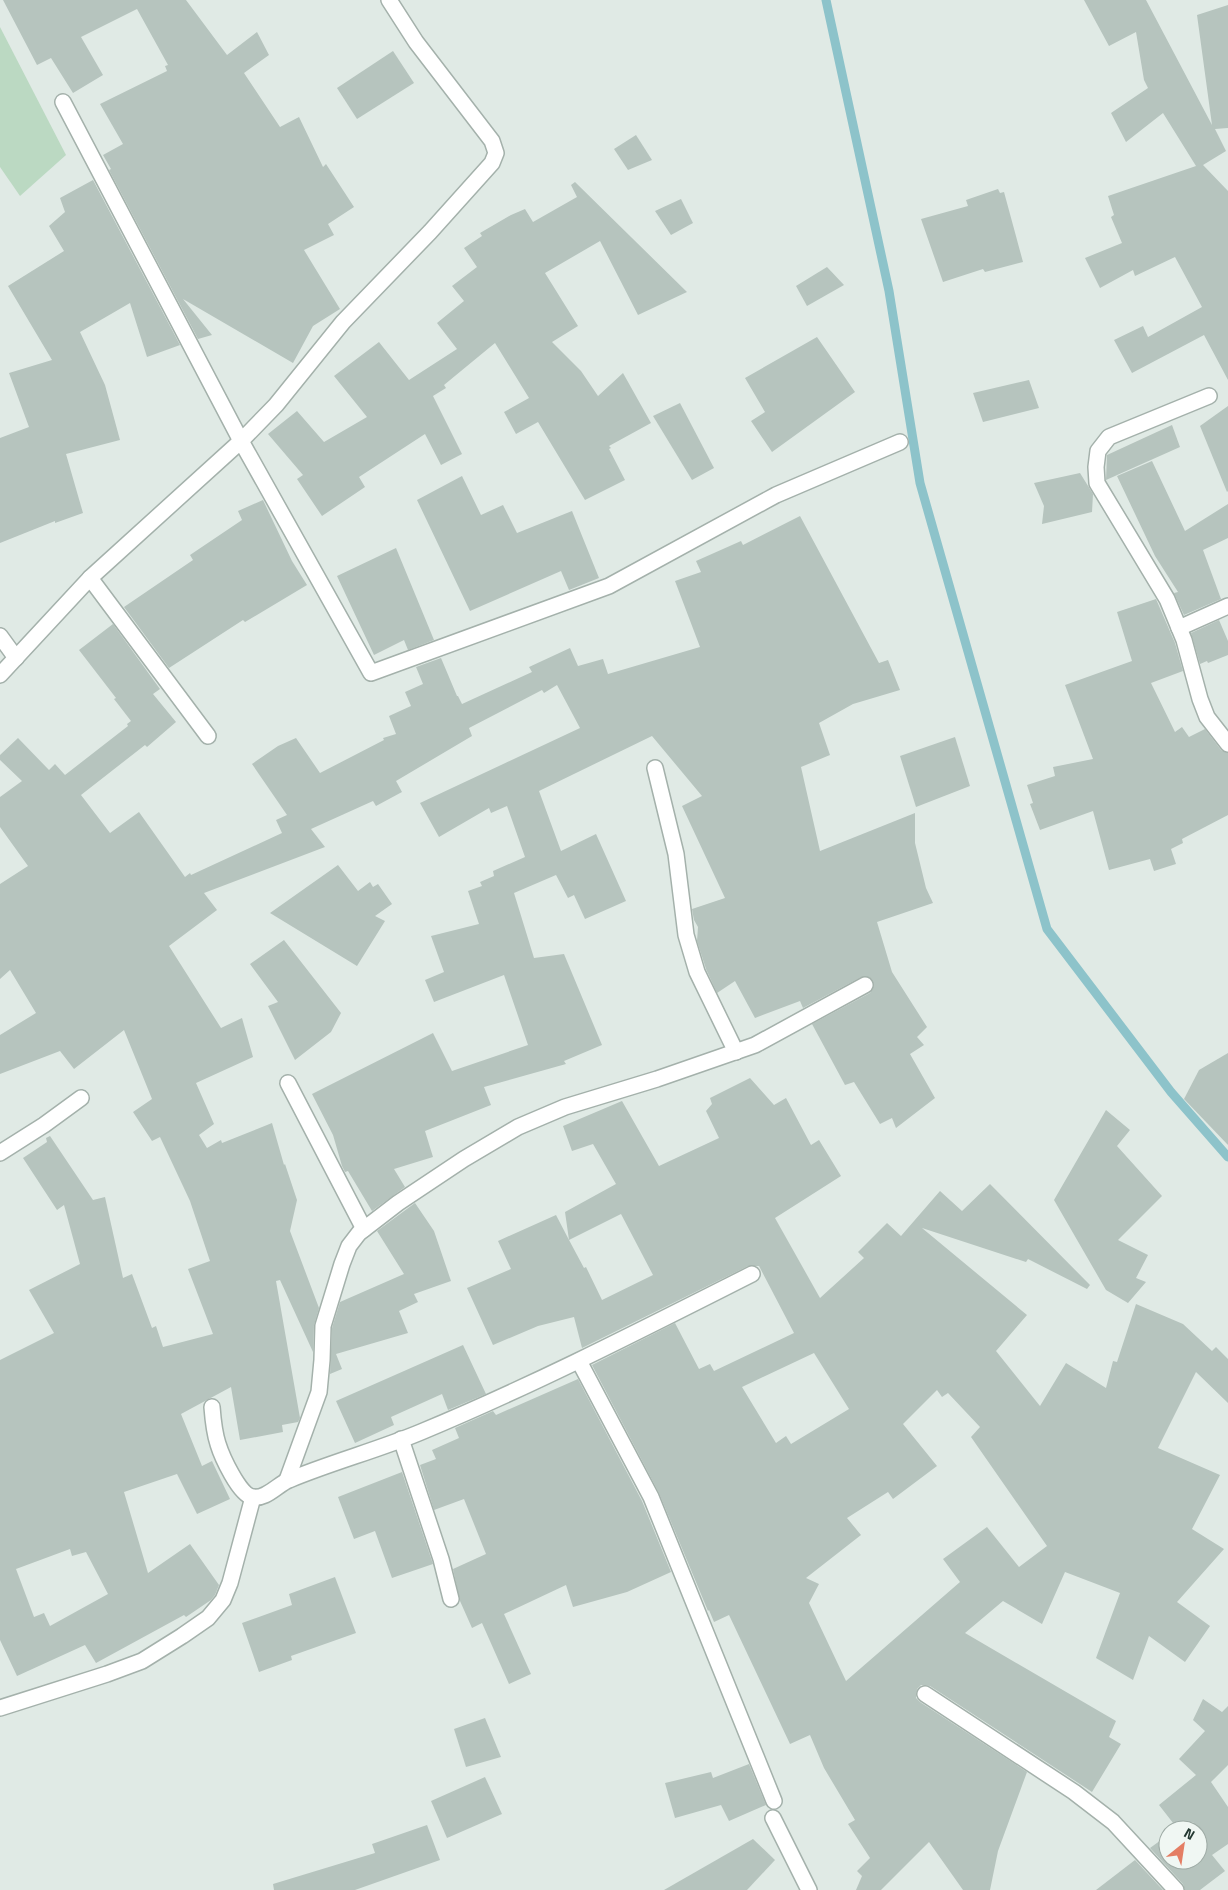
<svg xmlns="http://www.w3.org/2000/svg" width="1228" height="1890" viewBox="0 0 1228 1890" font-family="'Titillium Web',sans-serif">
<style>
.green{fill:#bbd9c2}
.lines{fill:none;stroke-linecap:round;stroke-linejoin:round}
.stream{stroke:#8dc3ca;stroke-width:9}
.building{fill:#b6c4be;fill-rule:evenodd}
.street-casing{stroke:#a4b1ab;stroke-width:18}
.street{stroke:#fff;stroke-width:15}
</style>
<rect width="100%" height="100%" fill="#e0eae5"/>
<!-- green -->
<path class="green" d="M0,27L66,155L20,196L0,167Z"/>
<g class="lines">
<!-- stream -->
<path class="stream" d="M826,0L889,291L920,483L1047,929L1171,1092L1228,1157"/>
</g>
<!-- building -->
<g class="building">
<path d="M3,0H186L227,55L257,32L269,55L244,73L280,127L299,117L323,167L326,164L354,207L328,224L334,235L304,250L340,309L313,326L293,363L183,299L212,335L198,339L109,170L111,169L103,155L123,144L100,104L167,71L165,66L168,65L137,9L81,37L103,75L73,93L51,58L37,65Z"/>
<path d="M1084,0H1146L1212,125L1197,15L1228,5V128L1215,129L1226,151L1203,165L1228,191V380L1204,335L1132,373L1114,340L1143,326L1148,337L1202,307L1175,257L1135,276L1133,270L1100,288L1085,258L1122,243L1111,217L1114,215L1108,196L1196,166L1163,113L1126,142L1111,113L1148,88L1144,80L1136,32L1109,46Z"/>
<path d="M393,51L414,83L357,119L337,88Z"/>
<path d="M636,135L652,160L628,170L614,149Z"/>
<path d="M93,180L180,345L147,357L130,303L80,332L105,385L120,440L66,454L83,513L55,523V521L0,543V438L29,427L9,373L52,360L8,286L64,251L49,226L65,212L60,198Z"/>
<path d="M575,182L687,292L638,315L600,241L545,273L578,326L552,342L581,371L598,396L623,373L651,423L609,446L611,448L609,449L625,480L585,500L538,422L516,434L504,412L529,398L495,343L444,385L446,388L433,396L462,454L441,465L425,434L359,477L365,487L322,516L297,479L303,475L268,434L297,411L324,442L367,417L334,376L379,342L409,380L457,349L437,323L464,301L452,286L477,267L464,248L482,236L480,233L511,215L525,209L533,222L577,197L571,185Z"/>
<path d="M998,189L1000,193L1004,192L1023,262L985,272L983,269L943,282L921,219L968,206L966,200Z"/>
<path d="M681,199L693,223L671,235L655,211Z"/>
<path d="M827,267L844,285L807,306L796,286Z"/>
<path d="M817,337L855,392L772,452L751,421L765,412L745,378Z"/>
<path d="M1029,380L1039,408L983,422L973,393Z"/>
<path d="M680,403L714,468L692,480L653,416Z"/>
<path d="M1228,406V491L1227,492L1200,426Z"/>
<path d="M1172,425L1180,447L1106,480L1107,455Z"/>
<path d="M1152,461L1185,531L1228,504V538L1203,550L1221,599L1184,615L1174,593L1178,592L1155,556L1117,476Z"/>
<path d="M1080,473L1093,494L1092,512L1042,524L1044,506L1034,483Z"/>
<path d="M462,476L481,515L503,505L517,533L572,511L599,578L569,590L561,571L470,611L417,500Z"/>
<path d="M263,500L292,561L307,585L245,622L243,620L169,668L124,607L193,560L190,555L242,520L238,511Z"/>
<path d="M800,516L879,663L888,660L900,690L853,704L819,723L830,755L801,767L820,851L915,813V843L926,888L933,903L877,922L892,972L927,1027L917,1037L924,1045L910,1054L935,1098L896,1128L892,1118L880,1124L854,1082L845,1085L812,1024L870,993L874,985L869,977H861L803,1008L800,1001L755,1018L735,981L717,993L706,969L697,941L698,927L694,920L692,909L725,898L682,806L702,796L652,736L539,791L561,851L596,834L626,901L585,919L574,895L568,898L556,875L514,893L534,958L564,954L602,1045L564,1061L566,1064L484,1087L491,1105L425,1131L433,1157L394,1169L405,1187L372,1211L348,1171L345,1172L342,1166L333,1135L312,1094L433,1033L452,1071L528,1045L504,975L434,1002L425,980L444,972L431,936L479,924L468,891L482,886L480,882L494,876L493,871L525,857L507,806L491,813L489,808L439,837L420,803L580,728L557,685L544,693L542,690L469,728L472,736L396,781L402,792L376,806L373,801L311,829L325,847L204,893L217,910L169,946L221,1028L242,1018L253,1057L196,1083L214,1124L199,1135L207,1148L221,1140L222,1143L272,1123L284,1165L285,1164L297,1200L290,1231L319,1308L314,1325L313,1352L280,1280L276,1281L300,1418L298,1422L282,1425L283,1432L240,1440L231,1387L181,1414L202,1466L212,1461L230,1499L197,1514L177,1474L124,1492L148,1573L190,1544L219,1585L215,1595L211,1600L186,1617L184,1615L96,1663L85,1645L17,1676L0,1640V1360L54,1333L29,1290L80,1264L64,1205L57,1210L23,1158L47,1142L46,1138L50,1136L93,1200L105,1197L123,1278L132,1274L152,1328L156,1326L163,1347L213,1334L188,1269L210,1261L190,1201L160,1137L152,1141L133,1112L152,1099L124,1030L74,1069L60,1051L0,1074V1035L36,1013L10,970L0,979V884L28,866L0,827V797L22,781L0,760V755L18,738L49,770L55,764L65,775L128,726L127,724L131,721L114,699L116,698L79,650L113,624L160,689L153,694L176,722L147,747L145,745L81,795L110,833L139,812L185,877L190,873L191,875L282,833L276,820L287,815L252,764L278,746L296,738L320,773L384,740L383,738L396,734L389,716L411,706L405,692L423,684L416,667L441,658L457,696H458L462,704L532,672L529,667L570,648L578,666L603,659L608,674L700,647L675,581L701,572L696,561L741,541L743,545ZM70,1549L72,1556L86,1552L108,1594L50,1626L44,1613L34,1617L16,1569Z"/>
<path d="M396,548L434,640L408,650L404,640L374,655L337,576Z"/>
<path d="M1156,599L1175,643L1183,671L1151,683L1175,732L1182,727L1189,737L1205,729L1221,750L1228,753V815L1182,839L1183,843L1171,849L1176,864L1154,871L1150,859L1109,870L1093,811L1040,830L1030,804L1033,803L1027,785L1055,776L1053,767L1093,759L1065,685L1132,661L1117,612Z"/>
<path d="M1219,620L1228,641V655L1208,663L1207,661L1200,664L1191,633Z"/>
<path d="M955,737L970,786L916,807L900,756Z"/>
<path d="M338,865L358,891L370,882L373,887L378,884L392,904L375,916L385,921L357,966L270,913Z"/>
<path d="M284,940L341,1013L331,1032L295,1060L268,1006L278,1002L250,964Z"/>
<path d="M1228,1053V1145L1184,1099L1199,1070Z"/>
<path d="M750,1078L774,1105L786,1098L811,1145L819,1140L841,1176L775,1218L820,1298L864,1258L858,1252L887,1223L901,1236L940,1191L962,1211L990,1184L1090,1285L1087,1289L1028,1259L1026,1262L922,1228L1027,1315L996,1351L1040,1406L1066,1363L1106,1388L1113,1361L1117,1362L1136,1304L1183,1324L1212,1351L1216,1347L1228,1359V1403L1196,1372L1158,1448L1220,1475L1192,1529L1224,1549L1177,1602L1210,1626L1185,1662L1149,1636L1133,1680L1096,1658L1120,1593L1065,1572L1042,1624L1003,1601L965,1633L1116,1721L1109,1737L1121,1744L1092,1792L930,1686L921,1685L917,1689L916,1698L920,1702L1027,1772L998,1851L990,1890H963L929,1842L881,1890H856L862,1876L857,1871L870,1858L848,1824L855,1820L824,1768L810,1735L790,1744L729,1615L714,1622L709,1610L708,1611L659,1493L592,1365L675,1323L699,1369L710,1364L714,1371L794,1333L759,1266H748L582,1348L574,1317L538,1326L493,1345L467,1288L511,1269L498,1241L556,1215L569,1240L565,1212L616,1184L593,1144L572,1151L563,1126L622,1101L659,1166L719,1138L706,1111L712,1104L710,1098ZM621,1214L653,1275L602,1300L586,1267L584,1268L569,1240ZM814,1353L849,1409L791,1444L786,1436L776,1443L742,1387ZM937,1390L942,1397L948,1393L980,1427L971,1437L1047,1546L1019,1567L987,1527L943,1559L960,1582L846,1681L809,1603L819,1584L806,1578L861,1535L847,1518L888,1492L893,1499L937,1466L903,1424Z"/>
<path d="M1106,1110L1130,1130L1117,1146L1162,1196L1118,1240L1148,1255L1136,1278L1146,1282L1128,1303L1106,1290L1054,1200Z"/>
<path d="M415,1203L434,1231L451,1281L414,1294L418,1302L399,1311L408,1333L336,1354L342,1369L330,1374L332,1328L340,1302L404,1274L377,1231Z"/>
<path d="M463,1345L486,1394L448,1410L442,1394L391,1417L394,1425L355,1443L336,1401Z"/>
<path d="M578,1379L642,1501L671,1572L627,1592L573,1607L566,1585L504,1614L531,1674L509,1684L482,1623L472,1628L460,1601L453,1569L486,1554L464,1499L434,1510L420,1465L436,1459L432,1450L459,1438L455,1428L493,1411L496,1415Z"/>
<path d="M402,1472L433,1564L392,1578L375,1531L354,1539L338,1497Z"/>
<path d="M335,1577L356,1633L291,1656L292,1660L259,1672L242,1623L292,1605L289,1594Z"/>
<path d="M1203,1699L1222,1712L1228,1706V1765L1211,1782L1228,1807V1844L1212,1855L1225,1871L1200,1890H1185L1183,1884L1150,1848L1168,1835V1860H1198V1830H1175L1177,1828L1159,1805L1196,1775L1179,1759L1205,1731L1193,1720Z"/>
<path d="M485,1718L501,1757L466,1767L454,1729Z"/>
<path d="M749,1764L766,1805L729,1821L721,1805L675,1818L665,1783L711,1772L713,1778Z"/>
<path d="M485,1777L502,1814L447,1838L431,1801Z"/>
<path d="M427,1825L440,1860L355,1890H274L273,1884L375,1853L372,1844Z"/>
<path d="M753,1839L775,1860L747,1890H664Z"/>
<path d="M1135,1860L1163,1890H1096Z"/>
</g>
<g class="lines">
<!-- street casing -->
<g class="street-casing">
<g id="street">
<path d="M63,102L241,441L371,673L609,586L776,495L900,442"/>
<path d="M1209,396L1109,437L1098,451L1096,467L1097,483L1167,599L1184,640L1200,699L1207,717L1228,744"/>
<path d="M90,578L208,736"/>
<path d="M1179,628L1228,606"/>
<path d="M0,636L16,658"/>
<path d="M0,675L90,578L241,441L276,405L343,322L430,232L492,163L496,153L492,141L416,42L389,0"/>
<path d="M655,768L676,854L686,935L697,972L736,1052"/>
<path d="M288,1083L364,1229"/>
<path d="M0,1153L44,1125L81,1098"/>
<path d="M579,1361L651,1497L774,1801"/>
<path d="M212,1407C213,1420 214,1432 218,1444C222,1457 239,1494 252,1497C266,1500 278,1484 289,1480C332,1462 378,1450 421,1432C534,1385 643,1329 752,1274"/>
<path d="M401,1439L441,1559L451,1599"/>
<path d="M287,1480L319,1392L322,1360L323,1326L342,1264L349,1246L359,1233L398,1203L464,1159L518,1127L565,1107L657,1079L755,1045L865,985"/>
<path d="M925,1694L1074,1792L1113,1822L1176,1890"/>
<path d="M0,1708L107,1674L142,1661L182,1636L208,1618L223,1600L230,1583L253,1497"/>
<path d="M773,1818L809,1890"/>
</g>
</g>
<!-- street -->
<use href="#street" class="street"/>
</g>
<!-- north arrow -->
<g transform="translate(1183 1845) rotate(30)"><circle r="24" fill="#f0f7f3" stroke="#9eaba5"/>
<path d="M0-4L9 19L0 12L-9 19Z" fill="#e47e64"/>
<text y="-8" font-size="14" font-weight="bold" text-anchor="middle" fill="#233831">N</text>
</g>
</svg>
